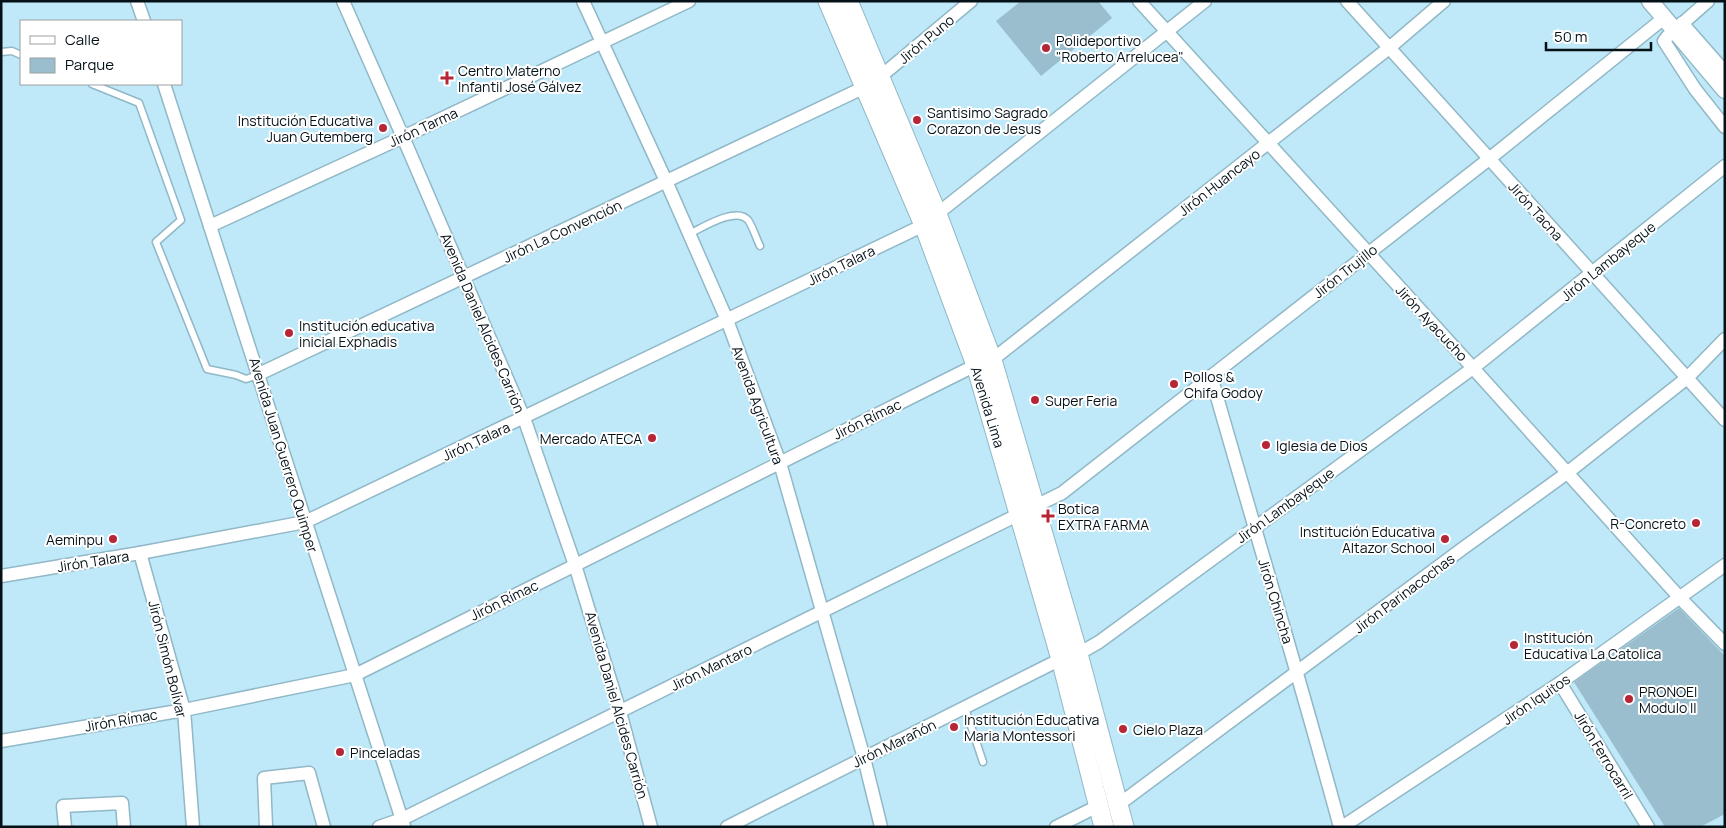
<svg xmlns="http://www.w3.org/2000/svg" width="1726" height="828" viewBox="0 0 1726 828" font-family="Manrope,sans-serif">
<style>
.green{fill:#9abecd}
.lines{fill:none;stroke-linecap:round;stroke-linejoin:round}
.service-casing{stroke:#90b8c7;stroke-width:9}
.minor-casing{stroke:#90b8c7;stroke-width:15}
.tertiary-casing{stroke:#90b8c7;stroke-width:19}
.secondary-casing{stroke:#90b8c7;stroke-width:21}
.service{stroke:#fff;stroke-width:6}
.minor{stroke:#fff;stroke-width:12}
.tertiary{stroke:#fff;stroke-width:16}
.secondary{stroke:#fff;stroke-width:19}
.poi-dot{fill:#b72637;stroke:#fff;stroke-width:2}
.labels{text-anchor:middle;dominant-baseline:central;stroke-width:4;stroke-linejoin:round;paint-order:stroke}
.street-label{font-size:14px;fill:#041117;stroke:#fff}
.poi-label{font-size:14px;fill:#041117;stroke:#fff;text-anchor:start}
</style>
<rect width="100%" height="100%" fill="#bfe8f8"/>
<!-- green -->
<g class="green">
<path d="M1021,1H1098L1112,18L1041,76L996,21Z"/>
<path d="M1679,608L1725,656V814L1700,827H1665L1574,682Z"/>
</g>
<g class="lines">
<!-- service casing -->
<g class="service-casing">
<g id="service">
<path d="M1,52L12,51L21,55"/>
<path d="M92,84L139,103L181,220L156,242L207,369L236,375L246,379L258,375"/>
<path d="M689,234C702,228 736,206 748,220C753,227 756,238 760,246"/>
<path d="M965,708L983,762"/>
</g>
</g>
<!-- minor casing -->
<g class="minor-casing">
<g id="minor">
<path d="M137,1L144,21"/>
<path d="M343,1L403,137L524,418L575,565L620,712L651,827"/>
<path d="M583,1L666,181L727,320L780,463L864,758L881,827"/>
<path d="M1139,1L1473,368L1680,598L1725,644"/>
<path d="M1347,1L1725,420"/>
<path d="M1708,1L1667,37L1664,41L1695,89L1725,127"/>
<path d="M1682,23L1725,72"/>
<path d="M880,77L971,1"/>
<path d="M164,84L404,826"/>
<path d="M937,214L1205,1"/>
<path d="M210,226L403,137L689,1"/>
<path d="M992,360L1389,48L1444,1"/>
<path d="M259,374L865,87"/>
<path d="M1211,376C1254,527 1299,676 1340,827"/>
<path d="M140,553L184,710L193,827"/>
<path d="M1,576L140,553L305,522L924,225"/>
<path d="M1078,654L1099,642L1473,368L1725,166"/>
<path d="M1560,683L1648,827"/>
<path d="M1,741L184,710L355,675L976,365"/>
<path d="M1118,805L1462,549L1567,473L1687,378L1725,339"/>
<path d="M65,827L63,806L122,803L124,827"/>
<path d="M266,827L264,778L309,773L324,827"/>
<path d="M379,827L402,819L1062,493L1489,159L1664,18"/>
<path d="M727,827L1061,659"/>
<path d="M1056,827L1098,806"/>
<path d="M1342,827L1560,683L1725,565"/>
</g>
</g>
<!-- tertiary casing -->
<g class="tertiary-casing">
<path id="tertiary" d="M1650,1L1725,90"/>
</g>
<!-- secondary casing -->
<g class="secondary-casing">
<g id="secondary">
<path d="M828,1L924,225L976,365L1061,659L1104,827"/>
<path d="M848,1L937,214L992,360L1078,654L1124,827"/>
</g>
</g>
<!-- service -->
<use href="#service" class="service"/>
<!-- minor -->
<use href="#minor" class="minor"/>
<!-- tertiary -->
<use href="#tertiary" class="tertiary"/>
<!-- secondary -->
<use href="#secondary" class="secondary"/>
</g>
<!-- markers -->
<g class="poi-dot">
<circle cx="1046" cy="48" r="5"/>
<path d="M444.5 70.5h5v5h5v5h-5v5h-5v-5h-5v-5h5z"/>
<circle cx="917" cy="120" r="5"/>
<circle cx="383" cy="128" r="5"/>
<circle cx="289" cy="333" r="5"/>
<circle cx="1174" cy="384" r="5"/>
<circle cx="1035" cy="400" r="5"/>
<circle cx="652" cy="438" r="5"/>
<circle cx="1266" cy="445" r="5"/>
<path d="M1045.5 508.5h5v5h5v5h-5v5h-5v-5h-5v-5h5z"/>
<circle cx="1696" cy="523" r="5"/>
<circle cx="113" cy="539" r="5"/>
<circle cx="1445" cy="539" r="5"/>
<circle cx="1514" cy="645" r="5"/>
<circle cx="1629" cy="699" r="5"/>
<circle cx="954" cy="727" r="5"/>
<circle cx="1123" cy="729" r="5"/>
<circle cx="340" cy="752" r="5"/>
</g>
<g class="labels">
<!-- street labels -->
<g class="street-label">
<text transform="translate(926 39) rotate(-40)">Jirón Puno</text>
<text transform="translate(423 127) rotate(-25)">Jirón Tarma</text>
<text transform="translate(1219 182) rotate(-38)">Jirón Huancayo</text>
<text transform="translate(1536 211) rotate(48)">Jirón Tacna</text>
<text transform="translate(562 231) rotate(-25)">Jirón La Convención</text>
<text transform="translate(1608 261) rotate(-39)">Jirón Lambayeque</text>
<text transform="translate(841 265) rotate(-26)">Jirón Talara</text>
<text transform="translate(1345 271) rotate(-38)">Jirón Trujillo</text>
<text transform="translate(483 323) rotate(67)">Avenida Daniel Alcides Carrión</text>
<text transform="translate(1432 323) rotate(47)">Jirón Ayacucho</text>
<text transform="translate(758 405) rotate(70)">Avenida Agricultura</text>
<text transform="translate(988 407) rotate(73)">Avenida Lima</text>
<text transform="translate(867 419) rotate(-26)">Jirón Rímac</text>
<text transform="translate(476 441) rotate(-25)">Jirón Talara</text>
<text transform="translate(284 455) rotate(73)">Avenida Juan Guerrero Quimper</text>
<text transform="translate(1285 505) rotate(-36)">Jirón Lambayeque</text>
<text transform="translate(93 561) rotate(-9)">Jirón Talara</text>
<text transform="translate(1404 593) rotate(-37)">Jirón Parinacochas</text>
<text transform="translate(504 600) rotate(-26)">Jirón Rímac</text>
<text transform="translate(1276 601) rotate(73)">Jirón Chincha</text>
<text transform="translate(168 659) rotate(76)">Jirón Simón Bolívar</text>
<text transform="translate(711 667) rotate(-26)">Jirón Mantaro</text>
<text transform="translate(1536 699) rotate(-34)">Jirón Iquitos</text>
<text transform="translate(617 705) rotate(74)">Avenida Daniel Alcides Carrión</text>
<text transform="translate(121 720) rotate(-10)">Jirón Rímac</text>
<text transform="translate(894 743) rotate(-26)">Jirón Marañón</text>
<text transform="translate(1604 755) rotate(59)">Jirón Ferrocarril</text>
</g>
<!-- poi labels -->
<g class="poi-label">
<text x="1056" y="40">Polideportivo<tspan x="1056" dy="16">"Roberto Arrelucea"</tspan></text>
<text x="458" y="70">Centro Materno<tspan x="458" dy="16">Infantil José Gálvez</tspan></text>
<text x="927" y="112">Santisimo Sagrado<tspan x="927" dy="16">Corazon de Jesus</tspan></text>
<text x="373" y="120" text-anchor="end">Institución Educativa<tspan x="373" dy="16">Juan Gutemberg</tspan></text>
<text x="299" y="325">Institución educativa<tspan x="299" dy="16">inicial Exphadis</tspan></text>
<text x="1184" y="376">Pollos &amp;<tspan x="1184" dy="16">Chifa Godoy</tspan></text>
<text x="1045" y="400">Super Feria</text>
<text x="642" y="438" text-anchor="end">Mercado ATECA</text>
<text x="1276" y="445">Iglesia de Dios</text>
<text x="1058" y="508">Botica<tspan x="1058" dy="16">EXTRA FARMA</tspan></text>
<text x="1686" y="523" text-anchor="end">R-Concreto</text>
<text x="1435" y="531" text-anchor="end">Institución Educativa<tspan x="1435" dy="16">Altazor School</tspan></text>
<text x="103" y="539" text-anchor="end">Aeminpu</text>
<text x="1524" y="637">Institución<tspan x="1524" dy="16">Educativa La Catolica</tspan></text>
<text x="1639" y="691">PRONOEI<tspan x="1639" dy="16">Modulo II</tspan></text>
<text x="964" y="719">Institución Educativa<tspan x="964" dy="16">Maria Montessori</tspan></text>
<text x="1133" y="729">Cielo Plaza</text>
<text x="350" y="752">Pinceladas</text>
</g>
</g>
<!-- border -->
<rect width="1726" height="828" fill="none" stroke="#041117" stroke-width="5"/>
<!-- legend -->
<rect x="20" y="20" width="162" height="65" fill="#ffffff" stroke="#9ba0a2"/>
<rect x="30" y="36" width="25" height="8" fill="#ffffff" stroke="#9ba0a2"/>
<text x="65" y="45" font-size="15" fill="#041117">Calle</text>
<rect x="30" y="58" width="25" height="15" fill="#9abecd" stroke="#9ba0a2"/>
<text x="65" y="70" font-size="15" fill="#041117">Parque</text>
<!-- scale -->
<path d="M1546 42v8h105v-8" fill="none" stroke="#041117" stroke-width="2.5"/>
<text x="1554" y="42" font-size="15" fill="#041117" stroke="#ffffff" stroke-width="4" paint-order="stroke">50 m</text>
</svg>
